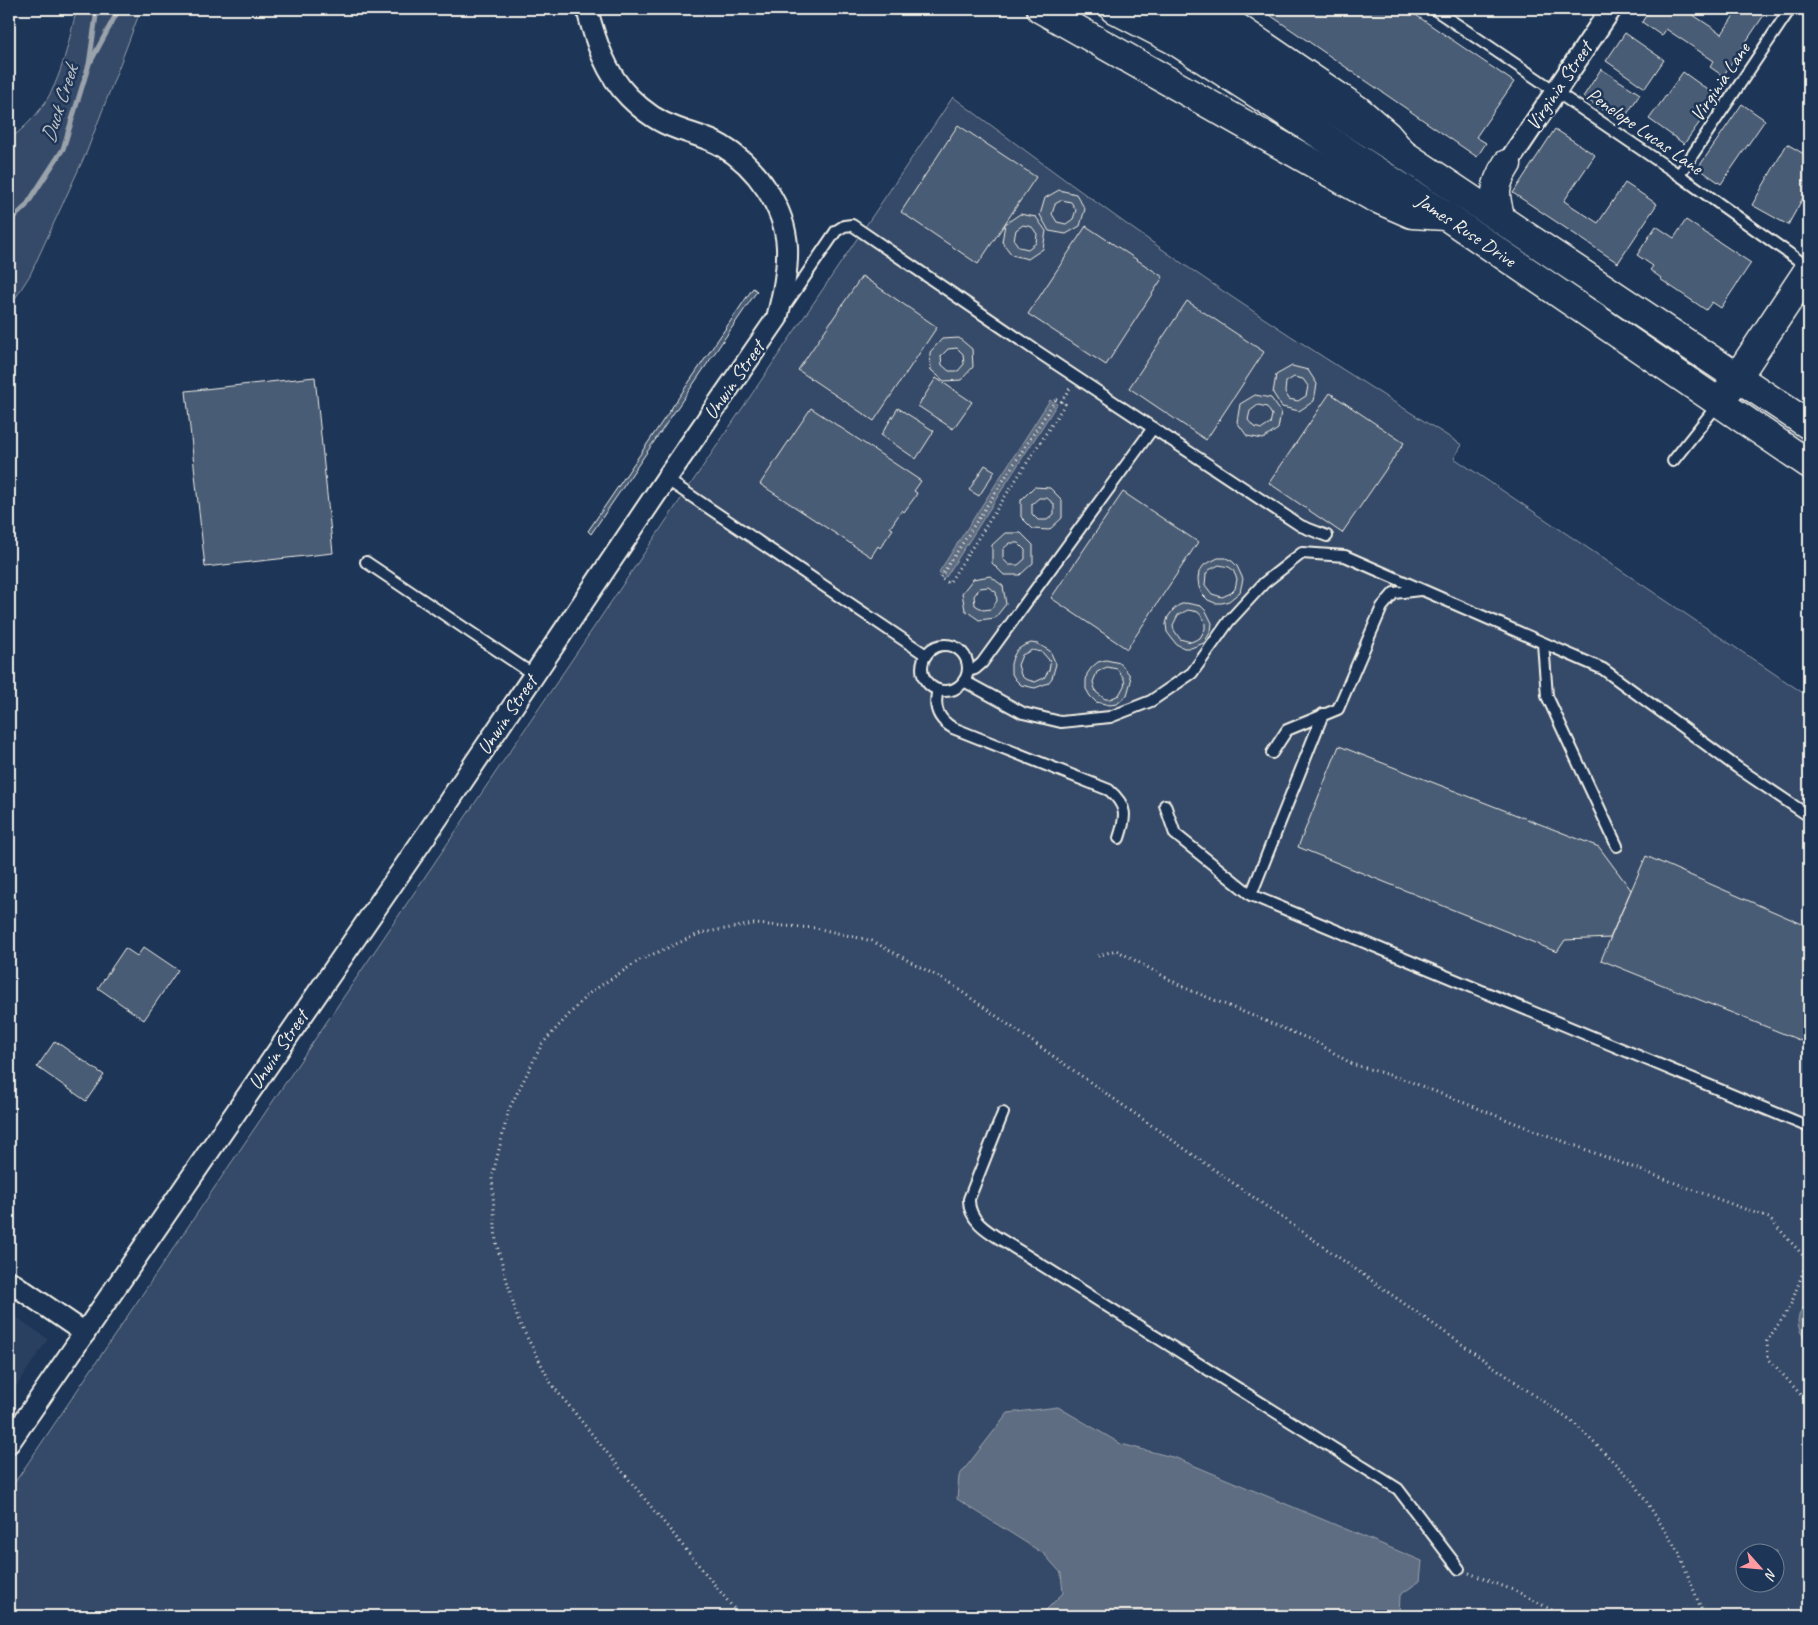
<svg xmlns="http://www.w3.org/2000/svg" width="1818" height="1625" viewBox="0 0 1818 1625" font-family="Caveat,sans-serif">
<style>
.built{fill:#2a4060}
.green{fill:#354a67;stroke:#949ea8;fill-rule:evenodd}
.water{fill:#5e6d82;stroke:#9aa2ab}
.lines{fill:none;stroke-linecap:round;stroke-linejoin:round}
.stream{stroke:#9aa2ab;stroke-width:5}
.building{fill:#485b74;stroke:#f4f1e8;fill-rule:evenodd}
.lane-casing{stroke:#f4f1e8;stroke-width:14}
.street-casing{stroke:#f4f1e8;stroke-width:24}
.secondary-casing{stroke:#f4f1e8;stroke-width:31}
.primary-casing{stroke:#f4f1e8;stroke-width:31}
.highway-casing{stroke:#f4f1e8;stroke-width:31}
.path{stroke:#f4f1e8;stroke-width:3;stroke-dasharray:1 4;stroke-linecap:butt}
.lane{stroke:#1d3557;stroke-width:10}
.street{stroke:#1d3557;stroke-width:20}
.secondary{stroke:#1d3557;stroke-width:28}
.primary{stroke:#1d3557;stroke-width:28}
.highway{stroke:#1d3557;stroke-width:28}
.labels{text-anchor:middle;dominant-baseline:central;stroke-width:5;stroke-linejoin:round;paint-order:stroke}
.street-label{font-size:20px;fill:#f4f1e8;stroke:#1d3557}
.water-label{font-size:21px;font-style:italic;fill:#c0c3c4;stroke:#1d3557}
</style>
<rect width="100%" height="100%" fill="#1d3557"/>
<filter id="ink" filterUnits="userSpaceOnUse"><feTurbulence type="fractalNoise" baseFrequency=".02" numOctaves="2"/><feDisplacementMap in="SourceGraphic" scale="10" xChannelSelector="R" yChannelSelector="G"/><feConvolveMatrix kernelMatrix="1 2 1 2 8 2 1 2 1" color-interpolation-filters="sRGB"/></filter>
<g filter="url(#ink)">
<!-- built -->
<path class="built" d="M9,1312L48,1339L9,1397Z"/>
<!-- green -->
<g class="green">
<path d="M75,9H141L87,151L30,275L9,308V140C17,133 25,127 32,119C59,91 66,52 75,16Z"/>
<path d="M953,97C1031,155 1109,213 1189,268C1278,329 1370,387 1462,445L1454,458L1809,697V1616H9V1491ZM1746,1552H1776V1582H1746Z"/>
</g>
<!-- water -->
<g class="water">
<path d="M1050,400L1057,404L946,577L939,572Z"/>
<path d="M1809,1301V1344C1796,1329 1793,1316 1809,1301Z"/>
<path d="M1058,1407L1121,1444L1176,1458L1422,1561L1420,1581L1400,1595L1399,1616H1040L1063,1593L1061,1573L1044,1554L957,1499L959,1476L1008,1413Z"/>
</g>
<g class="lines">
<!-- stream -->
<g class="stream">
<path d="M91,61L119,9"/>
<path d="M9,222L26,206L63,149L89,64L97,9"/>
</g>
</g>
<!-- building -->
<g class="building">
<path d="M1261,9H1407L1514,82L1476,137L1486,143L1477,157Z"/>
<path d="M1650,9H1684L1722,34L1738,9H1768L1723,76L1710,67L1714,61L1666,29L1662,36L1642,22Z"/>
<path d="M1625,33L1664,60L1645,88L1606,61Z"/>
<path d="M1601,69L1640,94L1622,122L1583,97Z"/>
<path d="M1683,72L1718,97L1684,144L1649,119Z"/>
<path d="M1742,104L1765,120L1721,184L1698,168Z"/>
<path d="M958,125L1036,177L978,264L901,212Z"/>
<path d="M1555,129L1595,155L1564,201L1598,223L1625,183L1657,204L1618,263L1513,193Z"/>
<path d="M1787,144L1809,157V187L1788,225L1752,205Z"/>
<path d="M1059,190L1076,194L1085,209L1080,226L1066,234L1049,231L1040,215L1045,198ZM1062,200L1071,202L1076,210L1073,219L1066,224L1057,222L1052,214L1055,204Z"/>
<path d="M1020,214L1036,217L1046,231L1043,249L1028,259L1012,255L1002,242L1005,224ZM1023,225L1032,227L1037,234L1036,243L1028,249L1019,247L1014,240L1016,230Z"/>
<path d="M1686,220L1751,263L1721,308L1712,302L1706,310L1660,279L1661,278L1650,270L1653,266L1637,255L1656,226L1674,238Z"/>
<path d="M1086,226L1163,277L1106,365L1028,314Z"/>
<path d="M862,276L937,327L874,421L798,370Z"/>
<path d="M753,288L757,291L591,534L588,531Z"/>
<path d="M1187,301L1264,352L1206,440L1129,388Z"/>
<path d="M959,338L972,349L973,367L961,380L944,381L931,370L930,352L942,339ZM957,348L963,354L964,364L958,371H949L942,365L941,356L948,349Z"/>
<path d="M1292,366L1308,370L1317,384L1314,401L1299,411L1282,407L1273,393L1276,375ZM1294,377L1303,379L1308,386L1306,396L1298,401L1289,399L1285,392L1286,382Z"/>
<path d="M315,377L333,553L205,567L186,391Z"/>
<path d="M936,378L972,402L953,429L918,406Z"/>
<path d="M1330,393L1404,443L1342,533L1269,483Z"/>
<path d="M1255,395L1271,398L1281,412L1278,429L1263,439L1247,436L1237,422L1240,404ZM1258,405L1267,407L1272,415L1270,424L1262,429L1254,427L1248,420L1250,411Z"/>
<path d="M811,408L921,481L914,491L917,493L915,497L904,512L902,510L890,528L893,529L880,548L878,546L871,557L760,484Z"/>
<path d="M898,408L934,431L916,459L881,435Z"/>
<path d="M985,465L995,471L979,496L969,490Z"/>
<path d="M1034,487L1050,488L1062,500V518L1049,530L1033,529L1021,517V500ZM1039,498H1047L1054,504V514L1047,520H1038L1032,514V504Z"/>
<path d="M1123,492L1198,542L1127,649L1051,598Z"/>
<path d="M1005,533H1021L1033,545V563L1020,575H1004L992,563V545ZM1010,543H1018L1025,550V559L1018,565H1009L1003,559V549Z"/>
<path d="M1218,558H1226L1232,561L1237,566L1243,579L1240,592L1229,601L1222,603H1215L1208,600L1202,594L1199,587L1198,579L1199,572L1204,565ZM1219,565L1229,567L1233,570L1237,579L1235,589L1231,593L1222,597L1212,594L1205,585L1206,574L1209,570Z"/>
<path d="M990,576L1003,586L1006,604L995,618L979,620L965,610L962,593L973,579ZM988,587L996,592L997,601L991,609L983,610L975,605L974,596L980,588Z"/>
<path d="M1186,603L1201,606L1206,611L1212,623L1211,631L1204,643L1191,648H1184L1176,644L1167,632L1166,624L1168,617L1173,610L1179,605ZM1188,610L1198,612L1204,619L1205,624V629L1200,638L1191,642L1180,639L1174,630L1173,625L1178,615Z"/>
<path d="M1031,643L1038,644L1050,651L1056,664L1052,678L1048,683L1035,688L1021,685L1015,679L1011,672V664L1013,657L1017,650L1023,646ZM1032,650L1042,652L1049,660L1050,665L1049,670L1044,678L1035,682L1025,679L1021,675L1018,665L1022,655Z"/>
<path d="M1106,660L1120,663L1129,674L1131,681L1127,695L1117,704L1110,705L1096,702L1090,696L1086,689V681L1087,674L1092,667L1098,662ZM1107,667L1117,669L1123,677L1125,682L1124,686L1119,695L1110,699H1105L1096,692L1093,682L1097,672Z"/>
<path d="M1339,746L1599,847L1631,890L1610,938L1565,940L1557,952L1298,847Z"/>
<path d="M1646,856L1809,927V1044L1601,960Z"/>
<path d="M144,947L178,970L144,1020L98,988L125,948L137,956Z"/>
<path d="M55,1041L104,1075L86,1101L37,1067Z"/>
</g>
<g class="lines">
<!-- lane casing -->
<g class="lane-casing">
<g id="lane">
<path d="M1434,9L1679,175L1808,267"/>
<path d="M1679,175L1790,9"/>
<path d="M785,306L836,231L844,226L852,225L1035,350L1301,526L1327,536"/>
<path d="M1673,461L1719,403"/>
<path d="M666,479L926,655"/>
<path d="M366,562L534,675"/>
<path d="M1543,643L1547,696L1617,846"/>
<circle cx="945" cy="668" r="23"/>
<path d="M968,671L975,669L982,663L1153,428"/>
<path d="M964,681L1023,713L1061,722L1110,717L1151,701L1192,673L1229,621L1264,583L1302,553L1345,556L1603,669L1738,768L1806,814H1809"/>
<path d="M938,690C933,707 938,719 953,728L1109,790C1128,806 1126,817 1119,838"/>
<path d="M1323,714L1251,895L1809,1127"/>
<path d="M1272,753L1287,730L1338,709L1382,607L1394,593L1420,590"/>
<path d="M1165,805L1175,834L1251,895"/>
<path d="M1003,1113L969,1199C968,1224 995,1235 1013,1247L1398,1489L1459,1569"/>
</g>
</g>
<!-- street casing -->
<g class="street-casing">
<g id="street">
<path d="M1507,164L1611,9"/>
<path d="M9,1281L85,1333"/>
<path d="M9,1443L433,825L666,479L777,318C783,295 788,272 787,247C785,207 756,166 722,146C707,137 691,134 676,128C658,122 642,110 629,97C606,74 595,40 587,9"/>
</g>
</g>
<!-- secondary casing -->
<g class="secondary-casing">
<path id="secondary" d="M1720,403L1809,269"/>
</g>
<!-- primary casing -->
<g class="primary-casing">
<g id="primary">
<path d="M1114,9L1174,40L1446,216L1809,464"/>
<path d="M1171,9L1403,154L1809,425"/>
<path d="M1501,219C1494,195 1493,186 1507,164"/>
</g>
</g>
<!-- highway casing -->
<g class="highway-casing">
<g id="highway">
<path d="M1041,9L1373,197L1412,214L1446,216"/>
<path d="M1210,9L1358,110L1387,135L1403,154"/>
</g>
</g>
<!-- path -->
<g class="path">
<path d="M1056,399L1065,404L949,583L940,578Z"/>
<path d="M1061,402L1070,388"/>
<path d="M1098,956L1116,950L1185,988L1314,1041L1352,1064L1406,1080L1533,1130L1769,1218L1809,1262"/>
<path d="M1807,1261L1790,1307L1767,1341L1768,1358L1809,1404"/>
<path d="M1469,1573L1518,1592L1563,1616"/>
<path d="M740,1616L552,1385L518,1320L496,1242L492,1178L509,1109L542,1044L588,994L640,960L701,933L754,924L816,928L872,941L948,982L1575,1424L1634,1482L1679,1553L1704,1616"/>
</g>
<!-- lane -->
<use href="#lane" class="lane"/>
<!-- street -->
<use href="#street" class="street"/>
<!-- secondary -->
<use href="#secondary" class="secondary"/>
<!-- primary -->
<use href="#primary" class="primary"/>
<!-- highway -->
<use href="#highway" class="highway"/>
</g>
</g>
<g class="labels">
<!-- street labels -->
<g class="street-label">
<text transform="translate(1720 82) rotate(-56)">Virginia Lane</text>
<text transform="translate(1559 86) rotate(-56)">Virginia Street</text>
<text transform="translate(1645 131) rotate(35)">Penelope Lucas Lane</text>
<text transform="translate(1466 230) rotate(34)">James Ruse Drive</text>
<text transform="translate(734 380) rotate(-55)">Unwin Street</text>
<text transform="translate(507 715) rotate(-56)">Unwin Street</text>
<text transform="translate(278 1050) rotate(-56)">Unwin Street</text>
</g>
<!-- water labels -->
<g class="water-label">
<text transform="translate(59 104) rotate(-72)">Duck Creek</text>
</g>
</g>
<!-- margin -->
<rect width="1818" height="1625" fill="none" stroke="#1d3557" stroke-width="30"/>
<rect x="15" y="15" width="1788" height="1595" fill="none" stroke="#f4f1e8" stroke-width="2" filter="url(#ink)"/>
<!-- north arrow -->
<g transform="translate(1760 1568) rotate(117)"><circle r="24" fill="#1d3557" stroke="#738091"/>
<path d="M0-4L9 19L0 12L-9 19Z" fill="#ff9aa2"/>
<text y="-8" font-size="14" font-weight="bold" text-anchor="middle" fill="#f4f1e8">N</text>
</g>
</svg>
